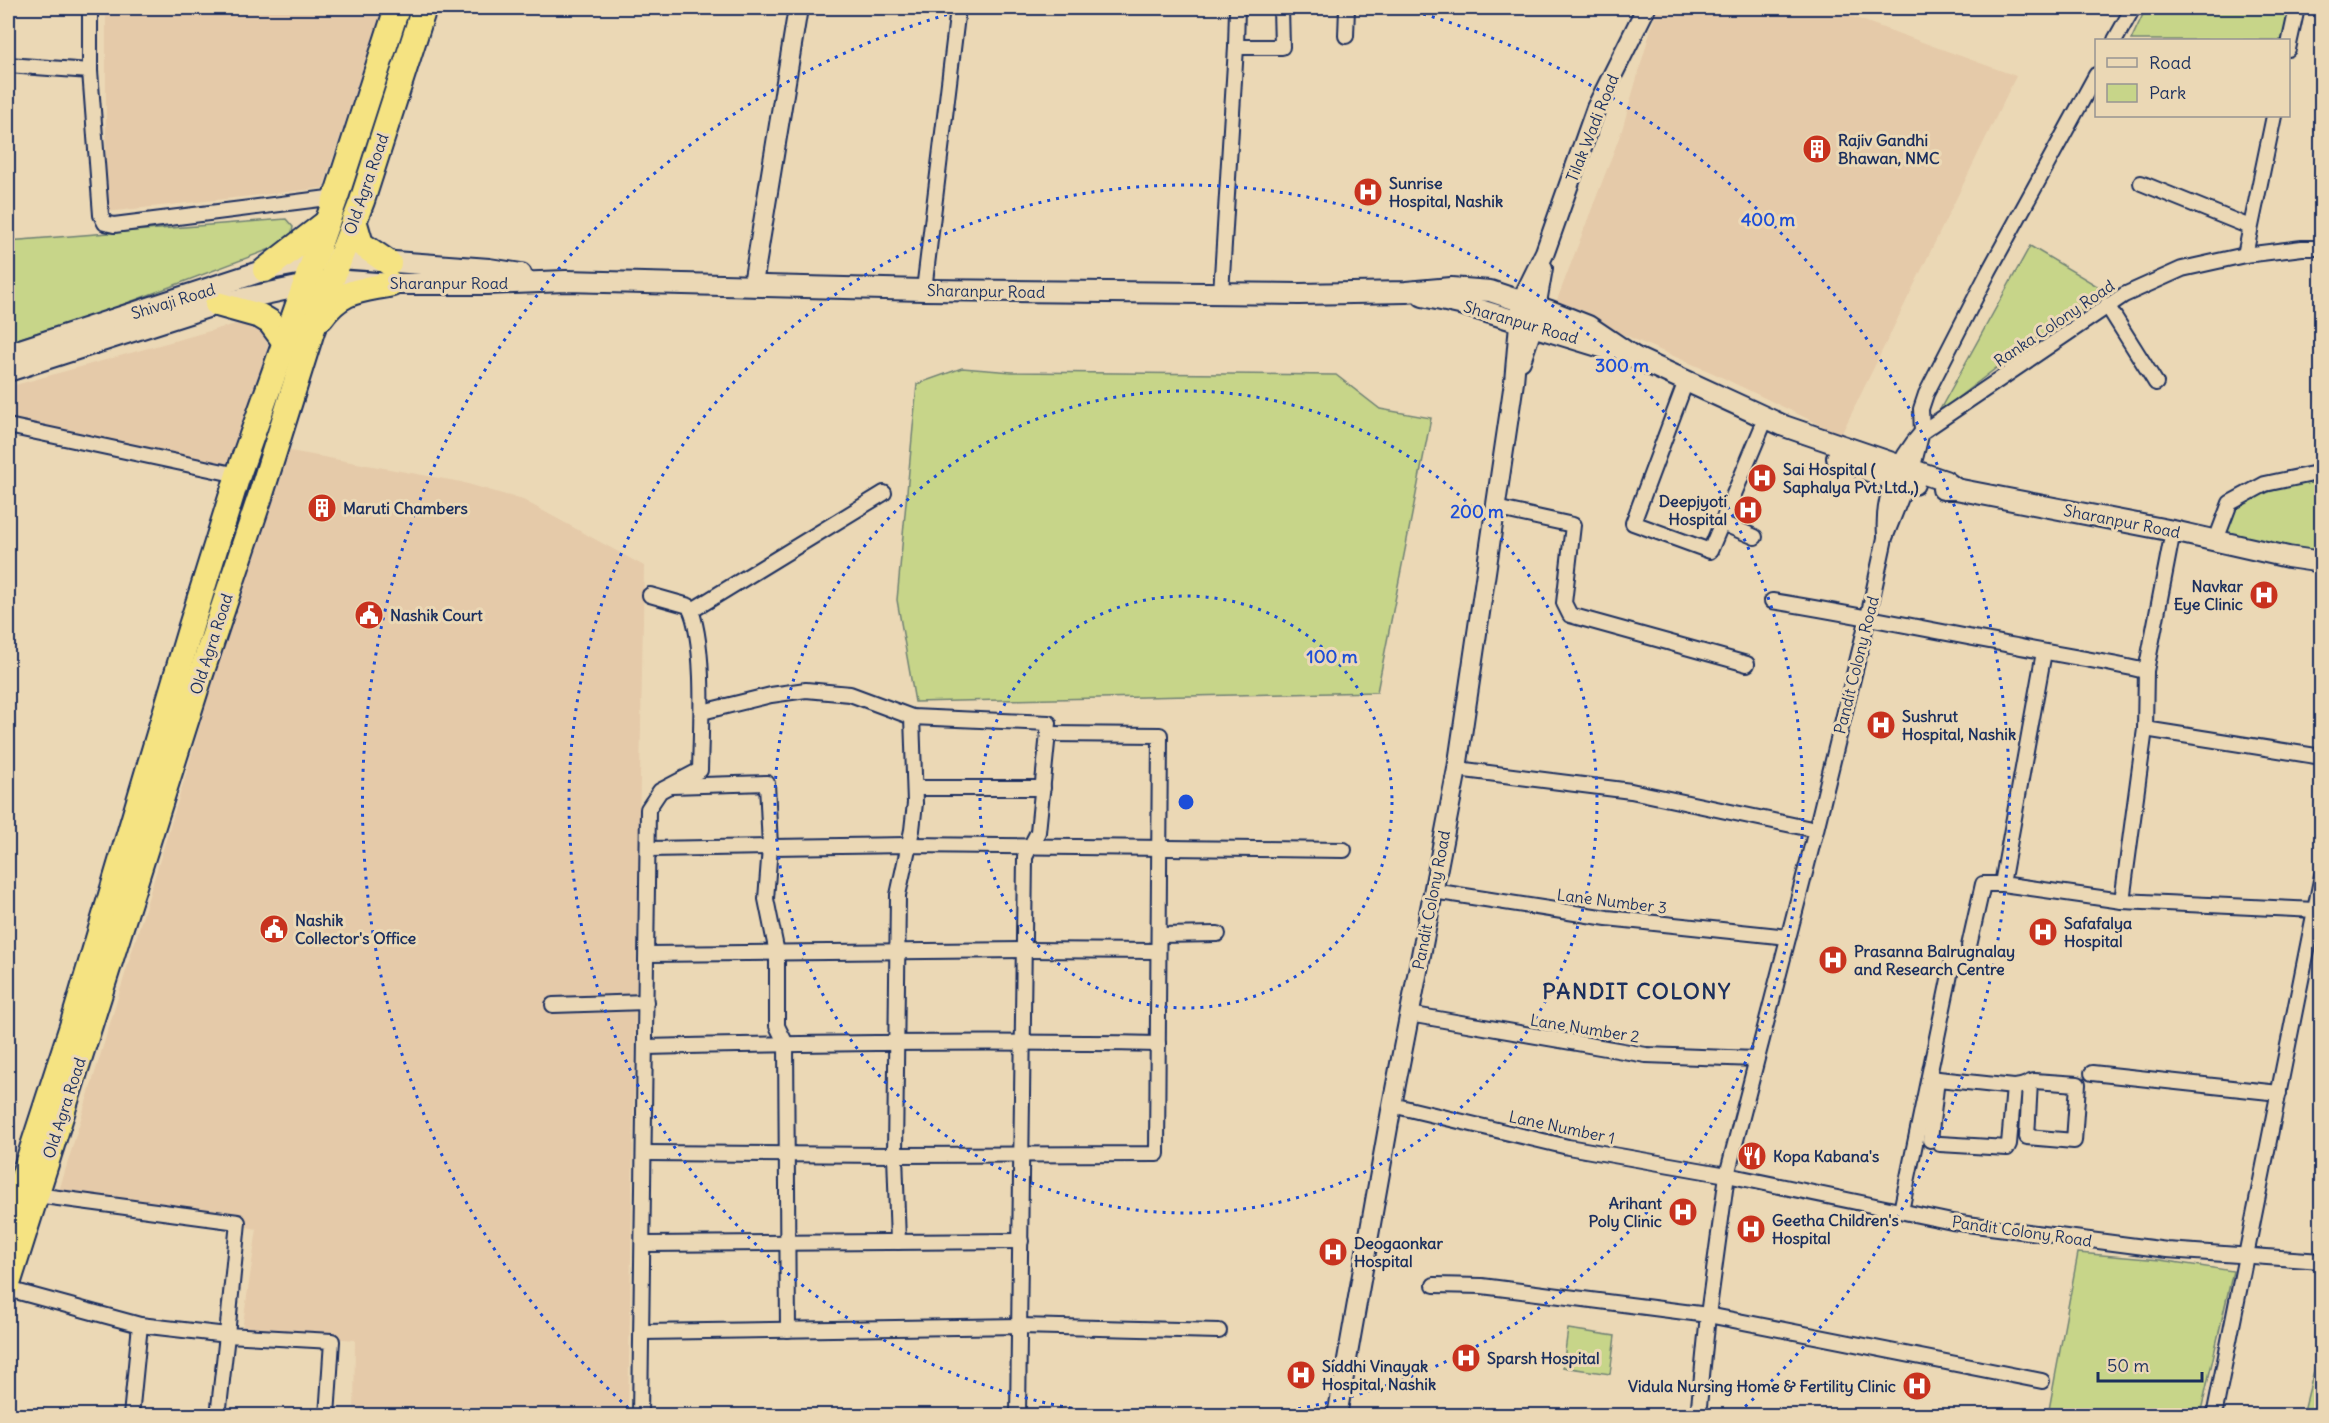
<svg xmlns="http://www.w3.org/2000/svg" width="2329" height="1423" viewBox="0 0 2329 1423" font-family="Delius,sans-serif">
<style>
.built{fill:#e5caa9}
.green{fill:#c7d589;stroke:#718274;stroke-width:1.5}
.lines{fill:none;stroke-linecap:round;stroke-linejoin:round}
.minor-casing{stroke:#1b2f5e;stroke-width:18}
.tertiary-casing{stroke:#1b2f5e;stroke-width:22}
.secondary-casing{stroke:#1b2f5e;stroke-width:24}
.trunk-casing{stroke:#1b2f5e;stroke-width:28}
.minor{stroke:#ebd8b5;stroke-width:14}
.tertiary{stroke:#ebd8b5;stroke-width:18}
.secondary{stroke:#ebd8b5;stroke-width:20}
.trunk{stroke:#f5e382;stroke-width:24}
.ring{fill:none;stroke:#1d4ed8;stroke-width:3;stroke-dasharray:3 6}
.labels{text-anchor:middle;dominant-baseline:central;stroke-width:6;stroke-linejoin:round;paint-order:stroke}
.street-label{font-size:16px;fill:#1b2f5e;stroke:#ebd8b5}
.poi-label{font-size:16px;font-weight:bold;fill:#1b2f5e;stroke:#ebd8b5;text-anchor:start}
.district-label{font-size:22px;font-weight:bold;letter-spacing:1.5px;fill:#1b2f5e;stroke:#ebd8b5}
.centre{fill:#1d4ed8;stroke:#ebd8b5;stroke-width:3}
.ring-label{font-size:18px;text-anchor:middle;font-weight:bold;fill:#1d4ed8;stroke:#ebd8b5;stroke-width:6;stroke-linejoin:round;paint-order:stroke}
</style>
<rect width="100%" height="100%" fill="#ebd8b5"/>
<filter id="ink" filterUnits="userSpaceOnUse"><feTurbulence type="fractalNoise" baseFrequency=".0167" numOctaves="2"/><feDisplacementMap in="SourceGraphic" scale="12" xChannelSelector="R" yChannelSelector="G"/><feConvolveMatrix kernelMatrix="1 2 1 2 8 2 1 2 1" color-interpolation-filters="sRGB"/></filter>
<g filter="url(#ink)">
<!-- built -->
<g class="built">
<path d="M106,8H383L323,188L106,212Z"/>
<path d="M1657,8H1828L2016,76L1841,435L1713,373L1564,309L1557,300L1622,130Z"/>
<path d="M257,323L268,345L234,466L8,422V387L235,324Z"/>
<path d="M279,449L461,482L523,500L644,566L628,1415H354L355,1340L242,1330L257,1229L59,1191L186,774Z"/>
</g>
<!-- green -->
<g class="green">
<path d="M2146,8H2290L2282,40H2131Z"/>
<path d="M286,219L293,227L291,237L281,245L106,311L8,342V241Z"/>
<path d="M2030,246L2109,293L2022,348L1938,413Z"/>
<path d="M962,368L1012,372L1336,375L1380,409L1431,418L1377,692L915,702L897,600L917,384Z"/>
<path d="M2321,479V554L2224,534L2233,508C2260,493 2291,484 2321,479Z"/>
<path d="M2078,1253L2160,1260L2233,1271L2200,1415H2048Z"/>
<path d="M1568,1329L1615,1336L1610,1374L1563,1367Z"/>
<path d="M2321,1342V1415H2303Z"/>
</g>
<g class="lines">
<!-- minor casing -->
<g class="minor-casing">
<g id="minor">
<path d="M1237,8L1236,47H1282L1281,8"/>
<path d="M1346,36L1347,8"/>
<path d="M2115,40L2133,8"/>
<path d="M2288,49L2297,8"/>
<path d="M8,65L90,71L101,215L105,223L114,225L336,197"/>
<path d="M90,71V8"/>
<path d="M2141,183L2250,227"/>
<path d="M2245,255L2274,116"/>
<path d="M924,290L958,8"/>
<path d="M1221,293L1236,47"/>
<path d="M2107,305L2156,383"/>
<path d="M1686,381L1633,523L1710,551L1766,418"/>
<path d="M8,426L238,475"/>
<path d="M1495,508L1573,525L1564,603L1570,615L1747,664"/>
<path d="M1722,523L1755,537"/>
<path d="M1885,535C1882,498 1897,459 1922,432L2124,295L2182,269L2245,255L2302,248H2322"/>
<path d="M2216,540L2230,503L2265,484L2322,472"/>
<path d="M1772,601C1854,614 1934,631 2016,646C2059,655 2103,661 2146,671"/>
<path d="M691,611L884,493"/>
<path d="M2044,652L2002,884L2122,901L2145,729L2146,671L2173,531"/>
<path d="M702,712L771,695L806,690L850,694L912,717L1049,723L1038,832L1025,857L1018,1415"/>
<path d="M2145,729L2322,757"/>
<path d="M1457,769L1631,791L1816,830"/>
<path d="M671,786L767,783L770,847L766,899L777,953V1026L786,1044L788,1330"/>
<path d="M915,788H1043"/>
<path d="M648,849L909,845L1344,850"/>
<path d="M1433,891L1607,918L1788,937"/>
<path d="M2122,901L2315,910"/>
<path d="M1159,935L1218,934"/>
<path d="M1969,946L1983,884H2002"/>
<path d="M647,954L1024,950L1158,951"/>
<path d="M553,1005L646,1002"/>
<path d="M1409,1014L1646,1055L1756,1059"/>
<path d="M646,1047C816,1043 987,1041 1158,1044"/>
<path d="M2092,1073L2279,1093"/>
<path d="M1929,1078L2014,1087C2023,1087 2026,1084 2034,1081L2078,1084L2074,1141L2027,1137L2030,1082"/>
<path d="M1392,1105L1568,1147L1727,1175L1952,1222L2167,1250L2322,1261"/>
<path d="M1930,1140L1937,1079"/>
<path d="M1940,1144L2007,1148L2009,1144L2014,1087"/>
<path d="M645,1153L895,1155L898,895L912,830L915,803L912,717"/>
<path d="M36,1195L238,1222L227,1335L332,1341L327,1416"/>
<path d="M1901,1211L1953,960"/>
<path d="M898,1242L895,1155L1157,1154L1160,735L1048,734"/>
<path d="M644,1244L1021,1241"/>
<path d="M1434,1285L1482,1286L1708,1315L2042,1381"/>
<path d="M8,1289L140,1325L227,1335L218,1416"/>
<path d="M643,1332L1020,1326L1219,1331"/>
<path d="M131,1416L140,1325"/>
<path d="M640,1416L648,809L660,791L700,770C701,729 706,641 689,606L650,595"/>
<path d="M1698,1416L1708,1315L1727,1175L1816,830L1868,617L1885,538L1912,470L1922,432L1921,409L1926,394L1989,271L2096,75"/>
<path d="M2214,1416L2322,875"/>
</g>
</g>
<!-- tertiary casing -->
<g class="tertiary-casing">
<g id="tertiary">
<path d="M753,284L798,8"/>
<path d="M1521,361L1533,326L1543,268"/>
<path d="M1337,1416L1392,1105L1457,769L1514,382L1521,301L1545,252L1596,108L1646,8"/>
</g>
</g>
<!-- secondary casing -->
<g class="secondary-casing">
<g id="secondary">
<path d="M1423,296L1464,305L1634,357L1784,426L1945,481L1956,489"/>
<path d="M8,354L265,270L313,261L340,258L489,269L521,274"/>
<path d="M8,371L217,304L331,280L392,284H487L566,281L924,290L1299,294L1406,292L1451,288L1490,291L1550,311L1588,326L1634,357"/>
<path d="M1837,458L1879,475L1914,484"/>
<path d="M1943,489H1956L2173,531L2288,557L2322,562"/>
</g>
</g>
<!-- trunk casing -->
<g class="trunk-casing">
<g id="trunk">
<path d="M354,220L361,244L389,263"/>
<path d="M265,270L327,222"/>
<path d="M217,304L260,316L270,322L284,341"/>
<path d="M321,318C342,289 360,291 392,284"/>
<path d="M8,1223L73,1023L191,626L238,475L336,197L397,8"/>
<path d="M8,1284L200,677L260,497L312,331L362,201L424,8"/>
</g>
</g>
<!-- minor -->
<use href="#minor" class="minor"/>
<!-- tertiary -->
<use href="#tertiary" class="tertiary"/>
<!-- secondary -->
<use href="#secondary" class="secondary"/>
<!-- trunk -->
<use href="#trunk" class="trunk"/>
</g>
</g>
<!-- distance rings -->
<g class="ring">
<circle cx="1186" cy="802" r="206"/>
<circle cx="1186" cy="802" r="411"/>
<path d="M1116 1415A617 617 0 1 1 1256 1415"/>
<path d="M635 1414A823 823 0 0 1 966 9M1406 9A823 823 0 0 1 1737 1414"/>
</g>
<!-- icons -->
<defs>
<g id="building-disc" transform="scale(1.5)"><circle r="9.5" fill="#c8321e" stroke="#ebd8b5"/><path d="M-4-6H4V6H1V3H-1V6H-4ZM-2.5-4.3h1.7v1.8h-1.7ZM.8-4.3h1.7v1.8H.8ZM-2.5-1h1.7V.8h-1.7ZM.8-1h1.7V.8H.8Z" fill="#fff"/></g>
<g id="hospital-disc" transform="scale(1.5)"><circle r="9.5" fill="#c8321e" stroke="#ebd8b5"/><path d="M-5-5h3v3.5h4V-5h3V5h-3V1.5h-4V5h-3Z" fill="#fff"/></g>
<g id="civic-disc" transform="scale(1.5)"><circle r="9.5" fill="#c8321e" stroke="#ebd8b5"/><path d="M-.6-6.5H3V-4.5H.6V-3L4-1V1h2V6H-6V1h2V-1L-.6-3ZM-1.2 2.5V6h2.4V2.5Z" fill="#fff"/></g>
<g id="restaurant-disc" transform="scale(1.5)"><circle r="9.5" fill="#c8321e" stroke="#ebd8b5"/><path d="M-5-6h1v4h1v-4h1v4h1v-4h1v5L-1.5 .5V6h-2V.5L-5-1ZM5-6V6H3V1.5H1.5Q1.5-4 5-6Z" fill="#fff"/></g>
</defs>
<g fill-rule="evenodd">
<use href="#building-disc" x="1817" y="149"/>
<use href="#hospital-disc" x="1368" y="192"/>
<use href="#hospital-disc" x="1762" y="478"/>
<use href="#building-disc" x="322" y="508"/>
<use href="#hospital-disc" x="1748" y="510"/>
<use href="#hospital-disc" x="2264" y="595"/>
<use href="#civic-disc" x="369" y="615"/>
<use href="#hospital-disc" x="1881" y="725"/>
<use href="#civic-disc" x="274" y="929"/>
<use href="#hospital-disc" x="2043" y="932"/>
<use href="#hospital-disc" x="1833" y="960"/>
<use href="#restaurant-disc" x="1752" y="1156"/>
<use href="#hospital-disc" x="1683" y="1212"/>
<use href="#hospital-disc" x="1751" y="1229"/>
<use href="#hospital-disc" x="1333" y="1252"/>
<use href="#hospital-disc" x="1466" y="1358"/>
<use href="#hospital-disc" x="1301" y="1375"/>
<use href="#hospital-disc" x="1917" y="1386"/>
</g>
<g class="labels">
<!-- street labels -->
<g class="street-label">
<text transform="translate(1592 128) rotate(-68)">Tilak Wadi Road</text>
<text transform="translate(366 184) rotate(-71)">Old Agra Road</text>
<text x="449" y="283">Sharanpur Road</text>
<text transform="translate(986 291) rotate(1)">Sharanpur Road</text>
<text transform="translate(173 301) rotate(-17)">Shivaji Road</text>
<text transform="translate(1521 322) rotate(16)">Sharanpur Road</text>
<text transform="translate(2054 323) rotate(-34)">Ranka Colony Road</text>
<text transform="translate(2122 521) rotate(11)">Sharanpur Road</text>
<text transform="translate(211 644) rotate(-72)">Old Agra Road</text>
<text transform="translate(1856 665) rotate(-76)">Pandit Colony Road</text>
<text transform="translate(1431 900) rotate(-79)">Pandit Colony Road</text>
<text transform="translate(1612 901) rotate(7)">Lane Number 3</text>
<text transform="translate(1585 1028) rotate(9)">Lane Number 2</text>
<text transform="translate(64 1108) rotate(-72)">Old Agra Road</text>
<text transform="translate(1562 1127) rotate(12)">Lane Number 1</text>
<text transform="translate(2022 1231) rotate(8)">Pandit Colony Road</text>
</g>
<!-- poi labels -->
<g class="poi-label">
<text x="1838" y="140">Rajiv Gandhi<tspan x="1838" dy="18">Bhawan, NMC</tspan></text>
<text x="1389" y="183">Sunrise<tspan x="1389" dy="18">Hospital, Nashik</tspan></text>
<text x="1783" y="469">Sai Hospital (<tspan x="1783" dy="18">Saphalya Pvt. Ltd.,)</tspan></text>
<text x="1727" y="501" text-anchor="end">Deepjyoti<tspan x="1727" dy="18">Hospital</tspan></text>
<text x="343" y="508">Maruti Chambers</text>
<text x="2243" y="586" text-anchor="end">Navkar<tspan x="2243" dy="18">Eye Clinic</tspan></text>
<text x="390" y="615">Nashik Court</text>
<text x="1902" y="716">Sushrut<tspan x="1902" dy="18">Hospital, Nashik</tspan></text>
<text x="295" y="920">Nashik<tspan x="295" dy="18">Collector's Office</tspan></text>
<text x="2064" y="923">Safafalya<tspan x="2064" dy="18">Hospital</tspan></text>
<text x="1854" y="951">Prasanna Balrugnalay<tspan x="1854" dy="18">and Research Centre</tspan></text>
<text x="1773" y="1156">Kopa Kabana's</text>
<text x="1662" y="1203" text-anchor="end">Arihant<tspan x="1662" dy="18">Poly Clinic</tspan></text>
<text x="1772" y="1220">Geetha Children's<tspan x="1772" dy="18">Hospital</tspan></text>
<text x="1354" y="1243">Deogaonkar<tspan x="1354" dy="18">Hospital</tspan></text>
<text x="1487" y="1358">Sparsh Hospital</text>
<text x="1322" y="1366">Siddhi Vinayak<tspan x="1322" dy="18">Hospital, Nashik</tspan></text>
<text x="1896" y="1386" text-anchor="end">Vidula Nursing Home &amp; Fertility Clinic</text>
</g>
<!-- district labels -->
<g class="district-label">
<text x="1637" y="991">PANDIT COLONY</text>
</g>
</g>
<circle cx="1186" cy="802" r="9" class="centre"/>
<g class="ring-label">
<text x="1768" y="226">400 m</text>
<text x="1622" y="372">300 m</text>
<text x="1477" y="518">200 m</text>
<text x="1332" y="663">100 m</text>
</g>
<!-- margin -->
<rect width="2329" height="1423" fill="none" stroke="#ebd8b5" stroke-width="30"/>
<rect x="15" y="15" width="2299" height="1393" fill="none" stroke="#1b2f5e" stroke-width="2" filter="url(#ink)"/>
<!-- legend -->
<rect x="2095" y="39" width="195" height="78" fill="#ebd8b5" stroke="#989492" stroke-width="1.5"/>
<rect x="2107" y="58" width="30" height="9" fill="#ebd8b5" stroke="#989492" stroke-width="1.5"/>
<text x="2149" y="69" font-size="18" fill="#1b2f5e">Road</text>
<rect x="2107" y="84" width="30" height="18" fill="#c7d589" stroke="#989492" stroke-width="1.5"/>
<text x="2149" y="99" font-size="18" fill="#1b2f5e">Park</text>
<!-- scale -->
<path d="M2098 1372v9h104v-9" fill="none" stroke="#1b2f5e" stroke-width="3"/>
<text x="2107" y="1372" font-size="18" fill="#1b2f5e" stroke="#ebd8b5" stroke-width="4.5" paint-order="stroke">50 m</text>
</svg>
